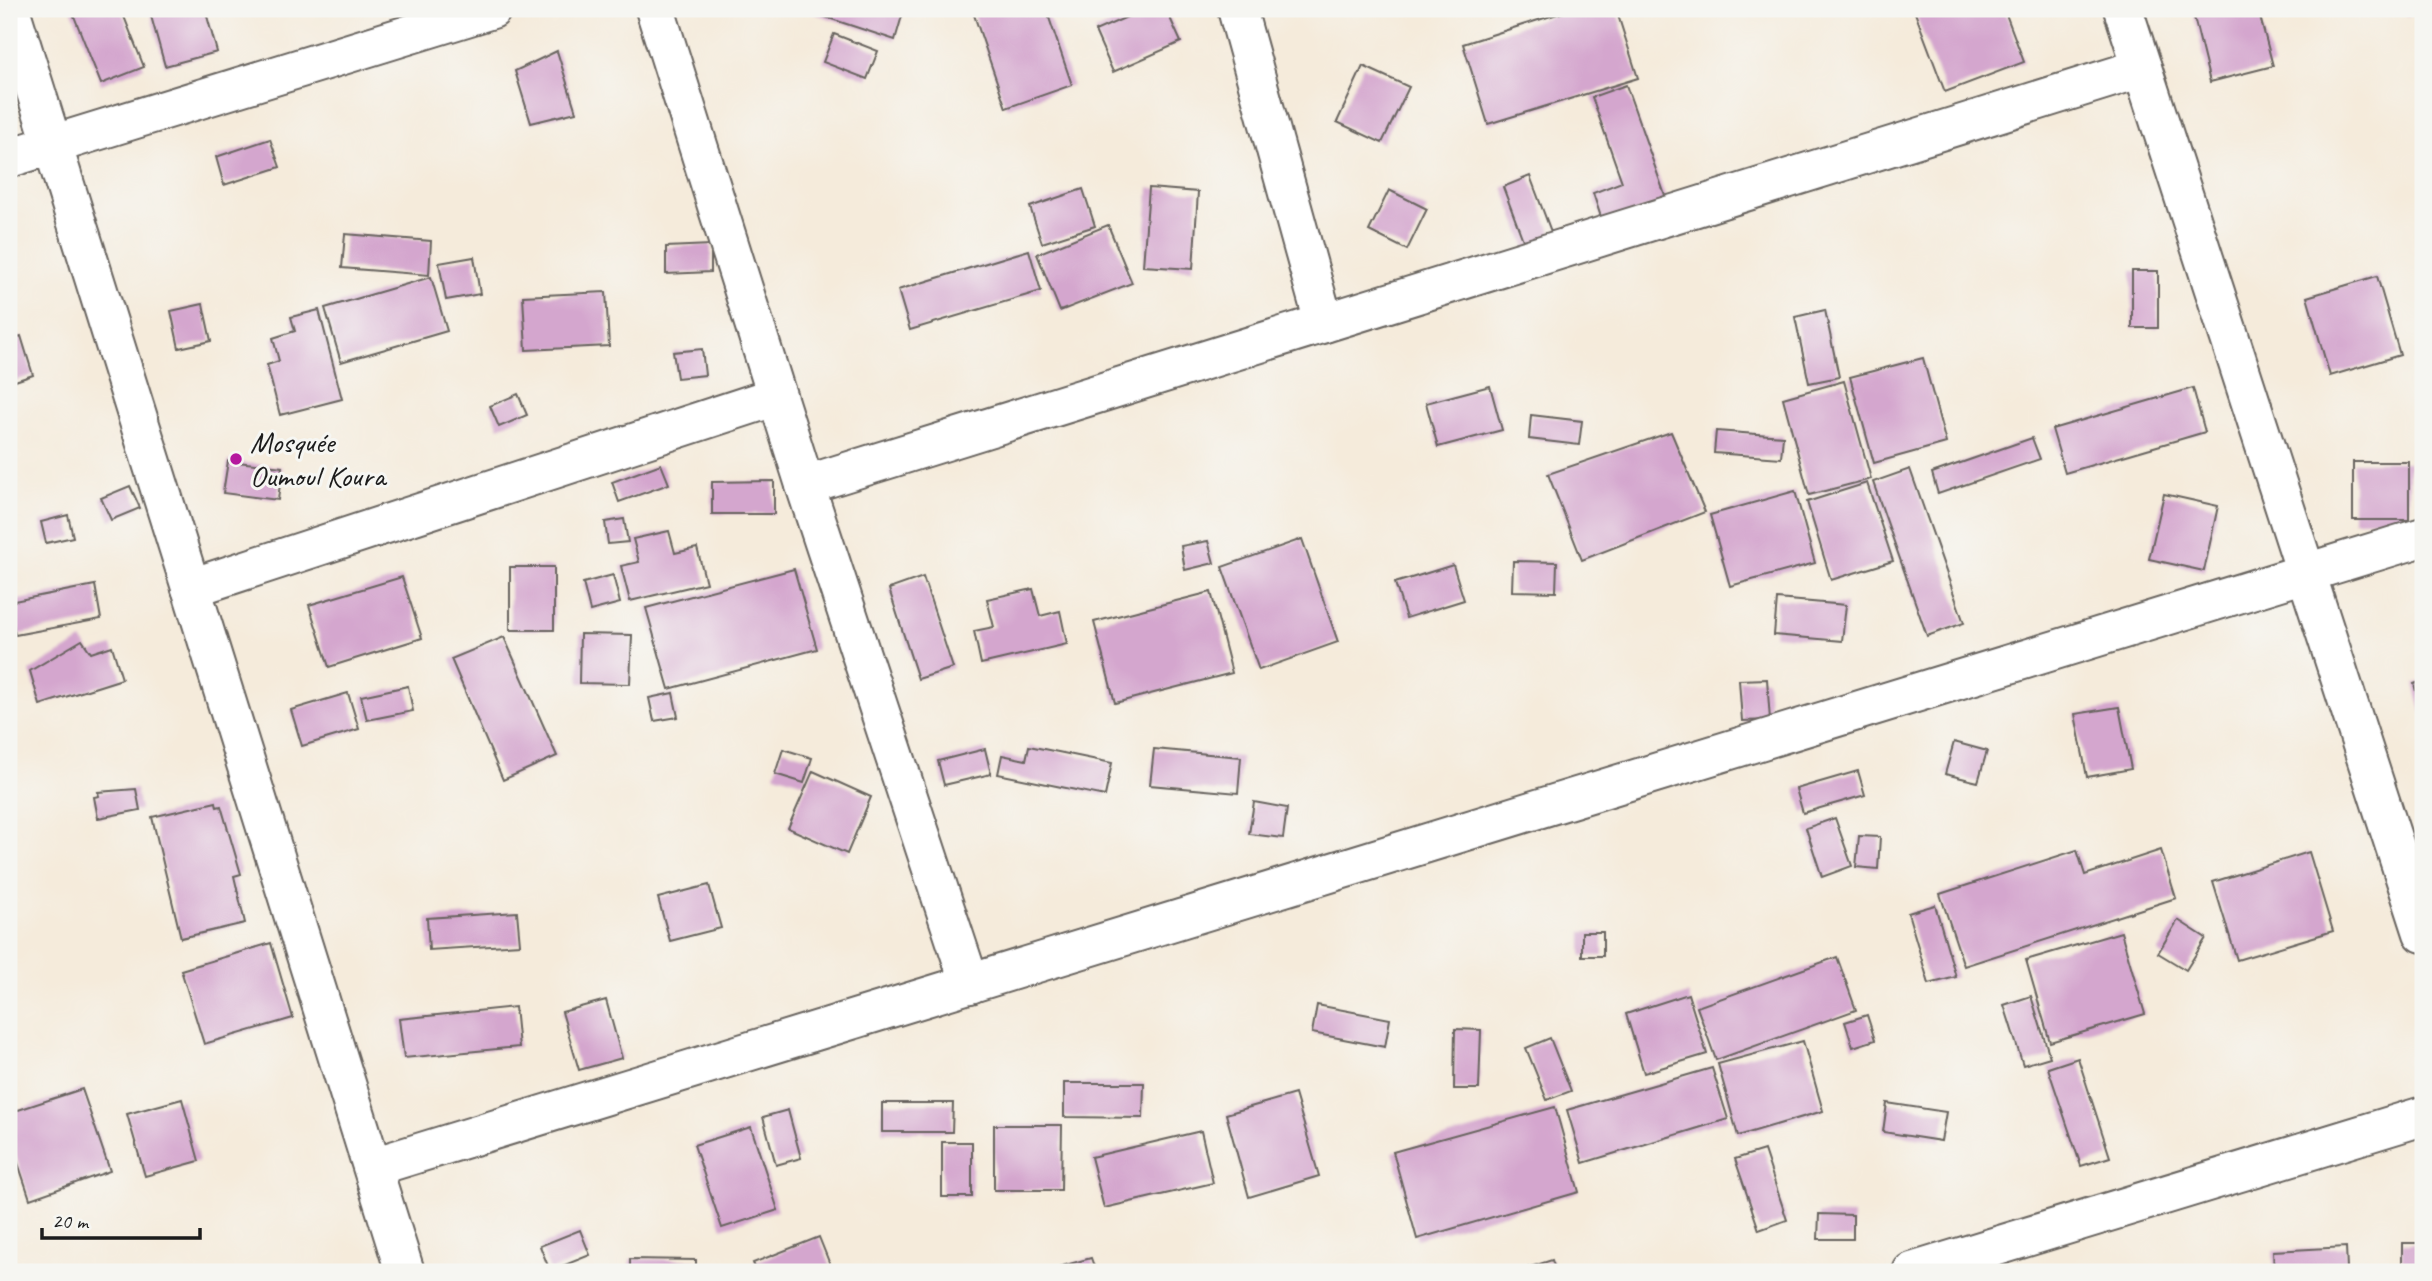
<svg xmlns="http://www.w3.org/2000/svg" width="2432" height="1281" viewBox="0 0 2432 1281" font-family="Caveat,sans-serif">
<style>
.building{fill:#d4a6ce}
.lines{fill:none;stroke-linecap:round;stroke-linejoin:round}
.street-casing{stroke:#68645f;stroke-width:42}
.street{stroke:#fff;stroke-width:38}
.poi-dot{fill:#b5179e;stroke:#f6f6f2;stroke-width:2.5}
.labels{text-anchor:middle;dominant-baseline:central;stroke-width:6;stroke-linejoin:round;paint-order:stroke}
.poi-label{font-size:30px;fill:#1c1c1c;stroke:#f6f6f2;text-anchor:start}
</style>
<rect width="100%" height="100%" fill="#f6f6f2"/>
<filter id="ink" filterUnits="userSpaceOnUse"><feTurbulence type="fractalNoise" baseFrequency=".0143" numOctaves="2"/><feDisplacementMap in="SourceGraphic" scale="14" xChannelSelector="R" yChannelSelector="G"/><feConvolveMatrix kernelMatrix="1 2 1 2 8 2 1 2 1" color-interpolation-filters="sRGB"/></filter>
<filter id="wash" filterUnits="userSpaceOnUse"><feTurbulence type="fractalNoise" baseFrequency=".00686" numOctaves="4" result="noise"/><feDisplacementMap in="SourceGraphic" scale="28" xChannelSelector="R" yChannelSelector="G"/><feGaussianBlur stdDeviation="1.57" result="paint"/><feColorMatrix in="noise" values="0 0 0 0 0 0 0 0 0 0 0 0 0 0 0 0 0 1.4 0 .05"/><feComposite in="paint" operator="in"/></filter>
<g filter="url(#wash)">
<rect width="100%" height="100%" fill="#f5ebdb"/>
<g id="blocks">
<!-- building -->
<g class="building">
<path d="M79,9H121L144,67L101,84L72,11Z"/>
<path d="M149,9H205L217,52L165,66Z"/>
<path d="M801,9H904L895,40Z"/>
<path d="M972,9H1046L1072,85L1006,108Z"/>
<path d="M1145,9H1166L1181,42L1113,72L1095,31Z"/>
<path d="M1573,9H1616L1638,78L1488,124L1463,44Z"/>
<path d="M1919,9H2004L2024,62L1945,92L1914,10Z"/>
<path d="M2192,9H2258L2273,66L2210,82Z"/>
<path d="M2404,9H2423V10L2406,16Z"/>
<path d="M834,34L878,51L867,79L823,62Z"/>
<path d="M557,51L576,112L531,123L515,71Z"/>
<path d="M1363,66L1409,87L1382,143L1337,122Z"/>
<path d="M1626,85L1667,201L1603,223L1593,193L1622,182L1592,97Z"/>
<path d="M270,139L280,167L224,185L216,157Z"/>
<path d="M1530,176L1556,245L1529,256L1503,187Z"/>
<path d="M1149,188L1198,192L1193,269L1143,266Z"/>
<path d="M1083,189L1095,226L1042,243L1030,207Z"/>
<path d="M1389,190L1427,209L1407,250L1369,231Z"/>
<path d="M1108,225L1132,283L1060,311L1037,254Z"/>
<path d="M345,234L431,241L429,275L342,268Z"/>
<path d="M711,245V272L666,274V247Z"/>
<path d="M1029,250L1041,291L910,330L898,290Z"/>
<path d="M474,257L480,294L446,300L439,263Z"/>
<rect x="2132" y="271" width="26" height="57"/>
<path d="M2377,276L2400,355L2330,376L2307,297Z"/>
<path d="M431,277L447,331L341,362L325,308Z"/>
<path d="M606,292L609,346L526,350L523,296Z"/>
<path d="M203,304L211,341L179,348L171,311Z"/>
<path d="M319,310L342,399L280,415L267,365L279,361L273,338L295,331L291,317Z"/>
<path d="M1825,310L1839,377L1809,383L1795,317Z"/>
<path d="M21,336L33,375L9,383V340Z"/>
<path d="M702,349L705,375L677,378L673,352Z"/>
<path d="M1923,358L1946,443L1874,463L1850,377Z"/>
<path d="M1844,381L1871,479L1809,495L1783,398Z"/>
<path d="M1490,386L1502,430L1438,447L1426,403Z"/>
<path d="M2193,388L2205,432L2065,473L2052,429Z"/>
<path d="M518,394L527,415L499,427L490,406Z"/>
<path d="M1531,415L1582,421L1579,445L1529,439Z"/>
<path d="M1716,431L1783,436L1781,458L1714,453Z"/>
<path d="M1671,432L1705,512L1582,560L1548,474Z"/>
<path d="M2032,438L2040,459L1938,494L1932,473Z"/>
<path d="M228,461L282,467L278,500L223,493Z"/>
<rect x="2353" y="462" width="56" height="58"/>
<path d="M661,464L669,484L619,502L612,482Z"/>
<path d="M1910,469L1964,623L1927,636L1873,482Z"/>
<path d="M774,481V514H712V482Z"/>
<path d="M1867,483L1893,561L1831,580L1807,502Z"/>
<path d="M130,486L140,508L111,520L101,498Z"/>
<path d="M1795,491L1815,563L1730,586L1710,515Z"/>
<path d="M2164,494L2218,506L2204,571L2149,559Z"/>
<path d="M68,515L73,537L46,543L41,522Z"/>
<path d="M624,519L628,542L608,544L605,522Z"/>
<path d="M669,531L675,553L697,548L706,583L630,601L621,566L639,562L633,539Z"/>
<path d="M1302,539L1338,642L1259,670L1222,567Z"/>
<path d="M1208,541L1214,563L1185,570L1181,546Z"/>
<path d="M1513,561L1557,562L1556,592L1512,591Z"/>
<path d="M1453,565L1464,600L1406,618L1395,583Z"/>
<rect x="510" y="567" width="44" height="63"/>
<path d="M794,569L817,649L669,689L646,608Z"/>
<path d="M613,575L620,603L590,611L583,583Z"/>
<path d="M402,577L422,638L329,667L309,605Z"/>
<path d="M923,577L953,668L918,679L889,589Z"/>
<path d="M95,585L101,619L15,635L9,602Z"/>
<path d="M1033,589L1040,616L1060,611L1067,644L981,664L974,631L994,627L987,599Z"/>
<path d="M1211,592L1232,673L1115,703L1094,622Z"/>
<path d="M1777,599L1846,605L1842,641L1774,635Z"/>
<path d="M580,634L632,635L630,684L579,683Z"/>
<path d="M504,637L557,756L503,780L451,659Z"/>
<path d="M82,640L91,653L112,646L122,679L40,705L30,671Z"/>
<path d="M1767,679L1770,720L1742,721L1739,680Z"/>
<path d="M2423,681V714H2422L2414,684Z"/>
<path d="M408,686L413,711L367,720L361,696Z"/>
<path d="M348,693L359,729L302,746L291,710Z"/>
<path d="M673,693L678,717L654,721L649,698Z"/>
<path d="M2119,707L2131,769L2087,777L2075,714Z"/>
<path d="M9,709L15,735L9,736Z"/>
<path d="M1954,742L1987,751L1978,782L1945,774Z"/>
<path d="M1029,746L1112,763L1105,796L998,774L1002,755L1026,760Z"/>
<path d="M783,749L812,758L804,783L775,774Z"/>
<path d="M985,749L991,774L944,785L938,761Z"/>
<path d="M1154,749L1241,757L1238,793L1150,785Z"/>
<path d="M813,771L871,797L847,854L788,828Z"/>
<path d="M1858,771L1865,795L1803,813L1796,789Z"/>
<path d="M136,789L140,810L98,818L94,797L99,796L98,792Z"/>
<path d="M216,802L217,807L221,806L241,874L234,876L245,923L181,938L152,817Z"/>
<path d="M1254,802L1287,808L1283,838L1249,834Z"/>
<path d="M1835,818L1852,866L1822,877L1806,828Z"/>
<path d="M1859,836L1880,837L1878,869L1856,867Z"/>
<path d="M2077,850L2085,875L2161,850L2176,898L1964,966L1940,894Z"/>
<path d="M2309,852L2333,931L2237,960L2213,882Z"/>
<path d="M709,885L721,928L670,941L658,898Z"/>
<path d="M1935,905L1956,977L1929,984L1908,913Z"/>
<path d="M517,912L520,944L429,950L427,918Z"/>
<path d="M2178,920L2206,938L2186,970L2158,953Z"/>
<rect x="1582" y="932" width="21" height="24"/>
<path d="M2121,932L2145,1014L2050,1042L2026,960Z"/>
<path d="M271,943L293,1018L204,1044L181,970Z"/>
<path d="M1837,957L1856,1010L1716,1060L1697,1007Z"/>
<path d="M1688,994L1707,1054L1644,1073L1626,1014Z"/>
<path d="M2031,996L2050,1057L2023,1065L2004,1005Z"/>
<path d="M606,1000L622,1058L579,1070L562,1012Z"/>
<path d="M1317,1005L1390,1019L1385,1047L1312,1033Z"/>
<path d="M515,1007L519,1047L404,1058L399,1019Z"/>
<path d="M1867,1015L1875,1040L1853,1047L1845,1022Z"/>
<path d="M1455,1029L1481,1030L1479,1089H1454Z"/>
<path d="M1550,1038L1571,1091L1547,1100L1526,1048Z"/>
<path d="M1803,1041L1823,1111L1738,1136L1718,1064Z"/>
<path d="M2078,1058L2110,1157L2081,1166L2048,1068Z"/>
<path d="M1712,1068L1728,1119L1583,1163L1567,1110Z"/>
<path d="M1064,1083H1144L1143,1118L1064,1117Z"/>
<path d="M82,1089L110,1171L30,1199L9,1136V1113Z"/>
<path d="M1295,1094L1319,1176L1249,1197L1226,1114Z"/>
<path d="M182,1099L199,1161L145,1176L127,1114Z"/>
<path d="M882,1103H953L952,1132H882Z"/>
<path d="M1887,1103L1946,1112L1941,1141L1883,1132Z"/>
<path d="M1555,1107L1579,1192L1417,1239L1393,1152Z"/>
<path d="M788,1110L801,1158L776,1165L763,1117Z"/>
<path d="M994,1125H1062L1061,1190H994Z"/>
<path d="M751,1127L778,1210L722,1228L694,1145Z"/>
<path d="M1201,1131L1213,1183L1104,1208L1091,1157Z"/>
<rect x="942" y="1142" width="30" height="55"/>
<path d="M1764,1150L1787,1220L1759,1230L1735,1159Z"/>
<path d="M1819,1214L1853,1215V1239H1818Z"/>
<path d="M580,1230L590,1255L550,1271L540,1246Z"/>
<path d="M819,1237L833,1272H757L753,1263Z"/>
<rect x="2402" y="1243" width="21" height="29"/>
<path d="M2346,1247L2347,1269L2274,1272L2273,1251Z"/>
<path d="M1091,1258L1096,1272H1044V1271Z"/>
<path d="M630,1259L696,1260V1272H630Z"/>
<path d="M1552,1260L1556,1272H1515Z"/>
</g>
</g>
</g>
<g filter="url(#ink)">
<use href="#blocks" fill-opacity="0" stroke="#68645f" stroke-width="2"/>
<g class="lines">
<!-- street casing -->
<g class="street-casing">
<g id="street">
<path d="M10,9L405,1272"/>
<path d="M655,9L805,485L970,984"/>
<path d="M1237,9L1324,323"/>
<path d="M2123,9L2423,933"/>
<path d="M9,158L492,9"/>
<path d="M805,485L2142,68"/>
<path d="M191,588L777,396"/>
<path d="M373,1167L2423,537"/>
<path d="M1912,1272L2423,1116"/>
</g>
</g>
<!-- street -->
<use href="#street" class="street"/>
</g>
</g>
<!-- markers -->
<circle class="poi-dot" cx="236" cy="459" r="7"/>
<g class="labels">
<!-- poi labels -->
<g class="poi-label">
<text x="250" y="442">Mosquée<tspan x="250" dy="34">Oumoul Koura</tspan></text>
</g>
</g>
<!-- margin -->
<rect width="2432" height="1281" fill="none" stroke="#f6f6f2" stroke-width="35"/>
<!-- scale -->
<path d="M42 1228v10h158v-10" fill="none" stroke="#1c1c1c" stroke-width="3.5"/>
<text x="52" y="1228" font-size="21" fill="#1c1c1c" stroke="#f6f6f2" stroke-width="5" paint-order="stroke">20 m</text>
</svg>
